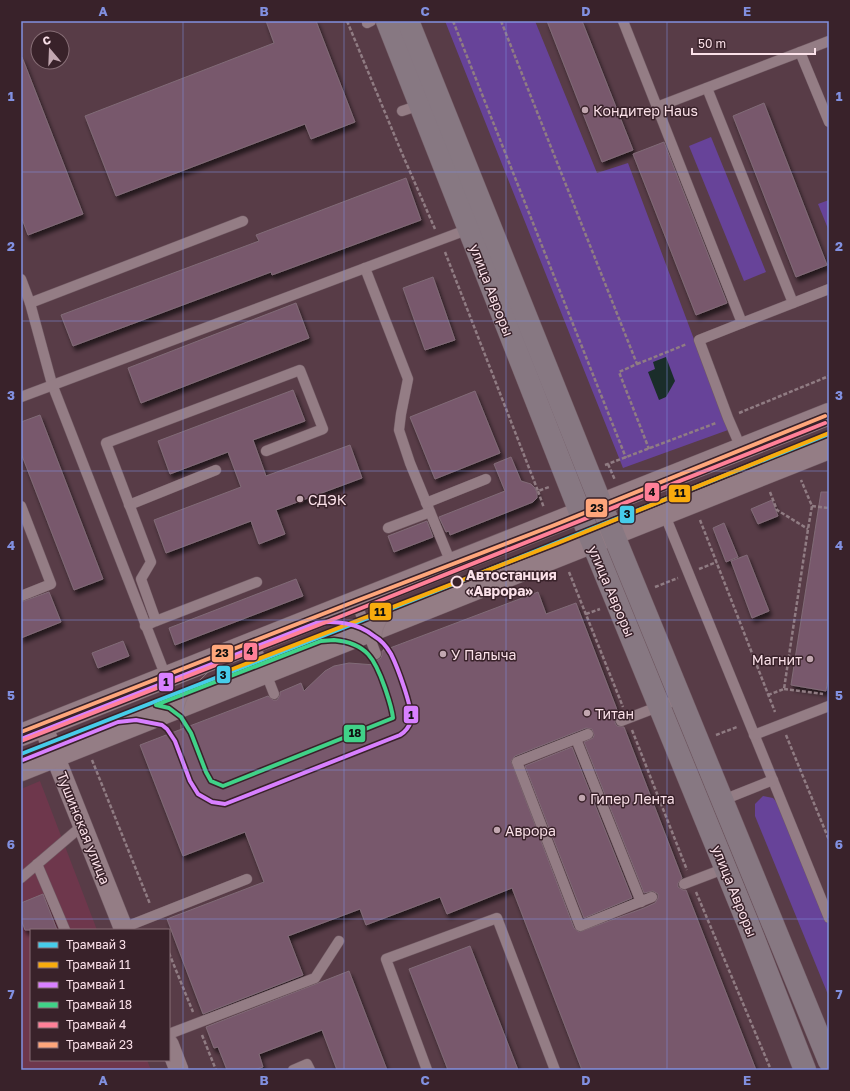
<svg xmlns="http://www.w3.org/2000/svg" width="850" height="1091" viewBox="0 0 850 1091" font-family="'Golos Text',sans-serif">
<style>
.built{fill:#6e374c}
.green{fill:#674399}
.water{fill:#1a2d2a}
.building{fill:#78586c;stroke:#816b77;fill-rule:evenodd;filter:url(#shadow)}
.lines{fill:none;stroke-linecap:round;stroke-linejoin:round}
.lane-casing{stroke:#715a63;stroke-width:11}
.street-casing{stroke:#715a63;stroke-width:20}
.secondary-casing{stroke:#715a63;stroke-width:23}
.primary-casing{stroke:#715a63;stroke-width:23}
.path{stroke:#907c83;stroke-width:2.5;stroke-dasharray:4 2;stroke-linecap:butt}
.lane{stroke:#947d85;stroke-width:10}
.street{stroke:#947d85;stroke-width:19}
.secondary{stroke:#947d85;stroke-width:22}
.primary{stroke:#877882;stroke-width:22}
.tram{stroke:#8e7880;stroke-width:1}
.tram-1-casing{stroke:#39222a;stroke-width:7}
.tram-2-casing{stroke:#39222a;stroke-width:7}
.tram-3-casing{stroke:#39222a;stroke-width:7}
.tram-4-casing{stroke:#39222a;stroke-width:7}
.tram-5-casing{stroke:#39222a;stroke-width:7}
.tram-6-casing{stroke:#39222a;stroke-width:7}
.tram-1{stroke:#46cce9;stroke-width:4}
.tram-2{stroke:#f8ab0d;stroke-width:4}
.tram-3{stroke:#d880ff;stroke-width:4}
.tram-4{stroke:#40d288;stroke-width:4}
.tram-5{stroke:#ff8098;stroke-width:4}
.tram-6{stroke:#fea67b;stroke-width:4}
.grid{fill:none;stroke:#8190e0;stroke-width:1;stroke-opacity:0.55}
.poi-dot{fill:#c2a7b0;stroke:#39222a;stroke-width:1.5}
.stop-dot{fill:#39222a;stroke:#fbe1e9;stroke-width:2}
.labels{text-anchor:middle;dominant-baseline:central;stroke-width:3;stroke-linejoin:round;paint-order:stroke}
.poi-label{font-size:14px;fill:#fbe1e9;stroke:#39222a;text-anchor:start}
.street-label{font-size:14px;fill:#fbe1e9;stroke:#39222a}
.stop-label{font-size:14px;font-weight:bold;fill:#fbe1e9;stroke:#39222a;text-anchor:start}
.line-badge{stroke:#39222a;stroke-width:1.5}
.pale-badge-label{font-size:11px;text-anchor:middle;font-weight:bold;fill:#111}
.neatline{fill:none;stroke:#8190e0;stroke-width:1.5}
.grid-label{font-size:13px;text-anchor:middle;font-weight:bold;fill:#8190e0}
</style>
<defs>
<filter id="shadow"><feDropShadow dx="2.5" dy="4.5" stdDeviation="2" flood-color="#0009"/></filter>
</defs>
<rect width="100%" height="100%" fill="#583c47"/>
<!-- built -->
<path class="built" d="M40,781L97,930H31V1060H147L151,1070H21V789Z"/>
<!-- green -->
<g class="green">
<path d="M445,21H535L597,173L628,163L728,430L623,468Z"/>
<path d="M711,137L766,272L744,281L689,146Z"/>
<path d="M829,200V231L818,204Z"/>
<path d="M763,796L773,798L780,806L829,923V997L755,816V804Z"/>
</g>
<!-- water -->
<path class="water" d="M666,357L675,381L666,397L659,400L648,372L655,369L653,362Z"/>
<!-- building -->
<g class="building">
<path d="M266,21H316L355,122L311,139L305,124L116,196L85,116L274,43Z"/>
<path d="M547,21H582L633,150L602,162Z"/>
<path d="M21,57H22L83,214L28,235L21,216Z"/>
<path d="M764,103L827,265L796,277L733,116Z"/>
<path d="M664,142L727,303L696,315L633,154Z"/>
<path d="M406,178L421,220L272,275L271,272L73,346L61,315L259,241L256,235Z"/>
<path d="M433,277L455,340L425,350L403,288Z"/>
<path d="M296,303L309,338L141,403L128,368Z"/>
<path d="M293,390L305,421L253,440L266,476L350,445L362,478L276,510L285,534L259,544L251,521L166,553L154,520L241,487L228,452L170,474L158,441Z"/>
<path d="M475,391L500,453L435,479L410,417Z"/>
<path d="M40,415L103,579L74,590L21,453V422Z"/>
<path d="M511,457L521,481L531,484L535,488L537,493V498L533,502L450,535L449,531L446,532L439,517L505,491L494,464Z"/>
<path d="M821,492H829V671L826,691L791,685Z"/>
<path d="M772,500L778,516L758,524L751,509Z"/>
<path d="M427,521L433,537L394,552L388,536Z"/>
<path d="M724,523L738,557L726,562L713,528Z"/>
<path d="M747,555L769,611L752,618L731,561Z"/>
<path d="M296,579L303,596L175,645L169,628Z"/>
<path d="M49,592L61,622L21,638V602Z"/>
<path d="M538,592L546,614L576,603L619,715L616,717L615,723L617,726L624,727L682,878L678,883V887L683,890H686L756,1070H582L512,888L447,914L440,897L366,925L360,909L288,936L303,975L203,1014L167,919L264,882L245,832L183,856L140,745L268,696L273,700H277L280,695V692L301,683L304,691L325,671L334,666L349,663L375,665L373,660H378L381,658L382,655V651ZM586,728L592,729L594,735L593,738L584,742L644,893L653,891L658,894V898L655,903L644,908L579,932L574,928L511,761L515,756Z"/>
<path d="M123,641L129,656L98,668L92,653Z"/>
<path d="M572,747L632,898L584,918L525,766Z"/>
<path d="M43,894L57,930H25L21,919V903Z"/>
<path d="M470,946L518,1070H448L409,969Z"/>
<path d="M349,971L387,1070H337L322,1030L259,1054L263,1067L254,1070H227L218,1047L214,1048L206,1027Z"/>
</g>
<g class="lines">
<!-- lane casing -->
<g class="lane-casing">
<g id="lane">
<path d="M623,21L657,107L829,41"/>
<path d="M367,23L371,21"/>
<path d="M800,52L829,122"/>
<path d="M707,88L793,303"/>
<path d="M657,107L742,323L699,340L728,418L741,448"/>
<path d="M402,111L420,105"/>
<path d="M365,268L408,379L401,414L399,430L410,463L451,563"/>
<path d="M21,279L30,303L52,384L166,677"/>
<path d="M30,303L243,221"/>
<path d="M742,323L829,289"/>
<path d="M21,397L469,229"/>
<path d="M426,503L486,479"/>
<path d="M129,505L216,470"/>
<path d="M21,506L51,584L21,596"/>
<path d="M664,513L829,918"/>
<path d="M388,528L430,512"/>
<path d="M356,602L376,654"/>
<path d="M156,621L257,582"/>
<path d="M145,626L156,621L141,579L151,562L106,443L300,370L323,429L266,451"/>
<path d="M254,642L274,694"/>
<path d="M621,721L681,698"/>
<path d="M588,734L517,762L580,926L652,897"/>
<path d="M754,735L829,706"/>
<path d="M576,739L641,902"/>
<path d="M723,800L773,780"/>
<path d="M37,864L65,930"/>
<path d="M21,878L83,825"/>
<path d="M684,884L726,868"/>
<path d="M123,928L247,879"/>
<path d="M169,1034L315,978L339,941"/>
<path d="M293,1070L307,1064L310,1070"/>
<path d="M427,1070L386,959L497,918L555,1070"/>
</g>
</g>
<!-- street casing -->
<g class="street-casing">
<g id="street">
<path d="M43,726L124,930"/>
<path d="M169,1044L179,1070"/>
</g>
</g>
<!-- secondary casing -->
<g class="secondary-casing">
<g id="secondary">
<path d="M21,735L829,414"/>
<path d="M21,770L829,448"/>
</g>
</g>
<!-- primary casing -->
<g class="primary-casing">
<g id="primary">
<path d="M387,21L580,512L749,926L805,1070"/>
<path d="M408,21L601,504L829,1061"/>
</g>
</g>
<!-- path -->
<g class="path">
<path d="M347,21L401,151L435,229"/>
<path d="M453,21L626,458"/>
<path d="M501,21L637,364L619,372L649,449"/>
<path d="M445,252L538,491L549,487"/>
<path d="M637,364L687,344"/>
<path d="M739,413L829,376"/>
<path d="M608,464L615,480"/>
<path d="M605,465L716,423"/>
<path d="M538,491L544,508"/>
<path d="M770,492L777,510L808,529"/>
<path d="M812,506L829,508"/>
<path d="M700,520L775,712"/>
<path d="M699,569L717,562"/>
<path d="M569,572L623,707"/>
<path d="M655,587L678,578"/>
<path d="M586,614L600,609"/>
<path d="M784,689L823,694"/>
<path d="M768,695L784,689L808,529L812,506L801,480"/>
<path d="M632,730L687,870"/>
<path d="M716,735L737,727"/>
<path d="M786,735L829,840"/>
<path d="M92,760L150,904"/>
<path d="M696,892L771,1070"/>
<path d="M169,953L193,1012"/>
<path d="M202,1035L216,1070"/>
</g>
<!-- lane -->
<use href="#lane" class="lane"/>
<!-- street -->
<use href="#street" class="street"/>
<!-- secondary -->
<use href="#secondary" class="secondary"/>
<!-- primary -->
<use href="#primary" class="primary"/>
<!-- tram -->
<g class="tram">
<path d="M384,651C383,646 382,642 382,638C381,623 396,611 406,602"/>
<path d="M181,730C180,715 186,698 194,686C198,681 204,677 208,672"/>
</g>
<!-- tram-1 casing -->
<g class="tram-1-casing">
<path id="tram-1" d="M21,754L343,628L829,434"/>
</g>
<!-- tram-2 casing -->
<g class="tram-2-casing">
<path id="tram-2" d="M230,670L558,543L829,433"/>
</g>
<!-- tram-3 casing -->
<g class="tram-3-casing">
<path id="tram-3" d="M21,739L316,623C336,620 358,623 374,636C381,640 387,647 391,654C397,666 413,708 411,721C409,727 405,732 400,735L225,804L212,802L198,794L190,781L175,741L167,729L162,725L136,720L118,722L23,760"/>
</g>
<!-- tram-4 casing -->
<g class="tram-4-casing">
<path id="tram-4" d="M334,640C367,643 375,659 385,688C388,697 392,708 393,718L223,786L211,781L206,772L191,733L181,717L169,708L156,705L321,641Z"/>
</g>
<!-- tram-5 casing -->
<g class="tram-5-casing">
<path id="tram-5" d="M21,741L339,617L825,423"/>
</g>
<!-- tram-6 casing -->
<g class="tram-6-casing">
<path id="tram-6" d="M21,732L356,601L552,526L825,416"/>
</g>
<!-- tram-1 -->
<use href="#tram-1" class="tram-1"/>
<!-- tram-2 -->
<use href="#tram-2" class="tram-2"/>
<!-- tram-3 -->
<use href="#tram-3" class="tram-3"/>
<!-- tram-4 -->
<use href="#tram-4" class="tram-4"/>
<!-- tram-5 -->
<use href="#tram-5" class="tram-5"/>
<!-- tram-6 -->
<use href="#tram-6" class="tram-6"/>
</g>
<!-- grid -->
<path class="grid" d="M183,21V1070M344,21V1070M506,21V1070M667,21V1070M21,172H829M21,321H829M21,471H829M21,620H829M21,770H829M21,919H829"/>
<!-- markers -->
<g class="poi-dot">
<circle cx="585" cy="110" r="4"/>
<circle cx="300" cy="499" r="4"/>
<circle cx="443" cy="654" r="4"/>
<circle cx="810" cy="659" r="4"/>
<circle cx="587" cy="713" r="4"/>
<circle cx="582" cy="798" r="4"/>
<circle cx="497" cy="830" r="4"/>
</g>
<circle class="stop-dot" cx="457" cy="582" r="5.5"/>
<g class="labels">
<!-- poi labels -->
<g class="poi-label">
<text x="593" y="110">Кондитер Haus</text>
<text x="308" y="499">СДЭК</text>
<text x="451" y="654">У Палыча</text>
<text x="802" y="659" text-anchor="end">Магнит</text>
<text x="595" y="713">Титан</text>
<text x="590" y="798">Гипер Лента</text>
<text x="505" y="830">Аврора</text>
</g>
<!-- street labels -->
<g class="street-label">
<text transform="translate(492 290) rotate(69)">улица Авроры</text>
<text transform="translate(612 591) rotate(67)">улица Авроры</text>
<text transform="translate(84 828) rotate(68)">Тушинская улица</text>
<text transform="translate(735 891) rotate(68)">улица Авроры</text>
</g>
<!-- stop labels -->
<g class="stop-label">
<text x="466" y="574">Автостанция<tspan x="466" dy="16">«Аврора»</tspan></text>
</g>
</g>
<g class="line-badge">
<rect x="644" y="482" width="16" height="20" rx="4" fill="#ff8098"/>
<rect x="668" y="484" width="23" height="19" rx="4" fill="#f8ab0d"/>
<rect x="585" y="498" width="23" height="20" rx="4" fill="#fea67b"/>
<rect x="619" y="505" width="16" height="19" rx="4" fill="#46cce9"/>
<rect x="369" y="602" width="23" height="19" rx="4" fill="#f8ab0d"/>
<rect x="243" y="642" width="15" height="19" rx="4" fill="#ff8098"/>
<rect x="211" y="644" width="23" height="19" rx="4" fill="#fea67b"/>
<rect x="216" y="665" width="15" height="19" rx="4" fill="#46cce9"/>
<rect x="158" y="672" width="16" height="20" rx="4" fill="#d880ff"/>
<rect x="403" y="705" width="16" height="19" rx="4" fill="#d880ff"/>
<rect x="343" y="724" width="23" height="19" rx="4" fill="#40d288"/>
</g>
<g class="pale-badge-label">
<text x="652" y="496">4</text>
<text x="680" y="497">11</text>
<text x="597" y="512">23</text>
<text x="627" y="518">3</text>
<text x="380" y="616">11</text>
<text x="250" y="655">4</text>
<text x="222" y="657">23</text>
<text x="223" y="679">3</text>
<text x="166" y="686">1</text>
<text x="411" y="719">1</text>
<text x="355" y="737">18</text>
</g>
<!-- border -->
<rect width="850" height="1091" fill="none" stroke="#39222a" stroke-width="44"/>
<!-- legend -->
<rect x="30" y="929" width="140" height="132" fill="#39222a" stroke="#876e76"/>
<rect x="38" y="942" width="20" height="6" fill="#46cce9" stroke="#876e76"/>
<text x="66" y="949" font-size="12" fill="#fbe1e9">Трамвай 3</text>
<rect x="38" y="962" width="20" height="6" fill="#f8ab0d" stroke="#876e76"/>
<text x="66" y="969" font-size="12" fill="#fbe1e9">Трамвай 11</text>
<rect x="38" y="982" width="20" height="6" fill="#d880ff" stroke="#876e76"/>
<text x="66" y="989" font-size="12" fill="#fbe1e9">Трамвай 1</text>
<rect x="38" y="1002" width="20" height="6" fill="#40d288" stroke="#876e76"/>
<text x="66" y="1009" font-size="12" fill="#fbe1e9">Трамвай 18</text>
<rect x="38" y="1022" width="20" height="6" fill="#ff8098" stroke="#876e76"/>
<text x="66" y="1029" font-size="12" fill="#fbe1e9">Трамвай 4</text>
<rect x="38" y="1042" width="20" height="6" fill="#fea67b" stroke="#876e76"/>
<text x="66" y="1049" font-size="12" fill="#fbe1e9">Трамвай 23</text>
<!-- north arrow -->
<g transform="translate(50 50) rotate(341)"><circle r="19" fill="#39222a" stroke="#876e76"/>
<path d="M0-3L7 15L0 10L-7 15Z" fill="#c2a7b0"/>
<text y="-6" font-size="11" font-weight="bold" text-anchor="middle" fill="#fbe1e9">С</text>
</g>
<!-- scale -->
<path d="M692 48v6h123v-6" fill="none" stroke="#fbe1e9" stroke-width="2"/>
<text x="698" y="48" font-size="12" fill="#fbe1e9" stroke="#39222a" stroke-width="3" paint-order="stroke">50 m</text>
<rect x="22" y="22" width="806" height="1047" class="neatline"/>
<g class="grid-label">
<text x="103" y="16">A</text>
<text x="264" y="16">B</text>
<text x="425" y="16">C</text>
<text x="586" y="16">D</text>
<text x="747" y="16">E</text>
<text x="11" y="101">1</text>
<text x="839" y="101">1</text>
<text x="11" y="251">2</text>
<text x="839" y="251">2</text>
<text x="11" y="400">3</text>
<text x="839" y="400">3</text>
<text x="11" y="550">4</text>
<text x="839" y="550">4</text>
<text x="11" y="700">5</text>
<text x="839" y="700">5</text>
<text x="11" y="849">6</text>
<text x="839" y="849">6</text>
<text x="11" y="999">7</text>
<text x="839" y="999">7</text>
<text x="103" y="1085">A</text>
<text x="264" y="1085">B</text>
<text x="425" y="1085">C</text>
<text x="586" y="1085">D</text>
<text x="747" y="1085">E</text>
</g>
</svg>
